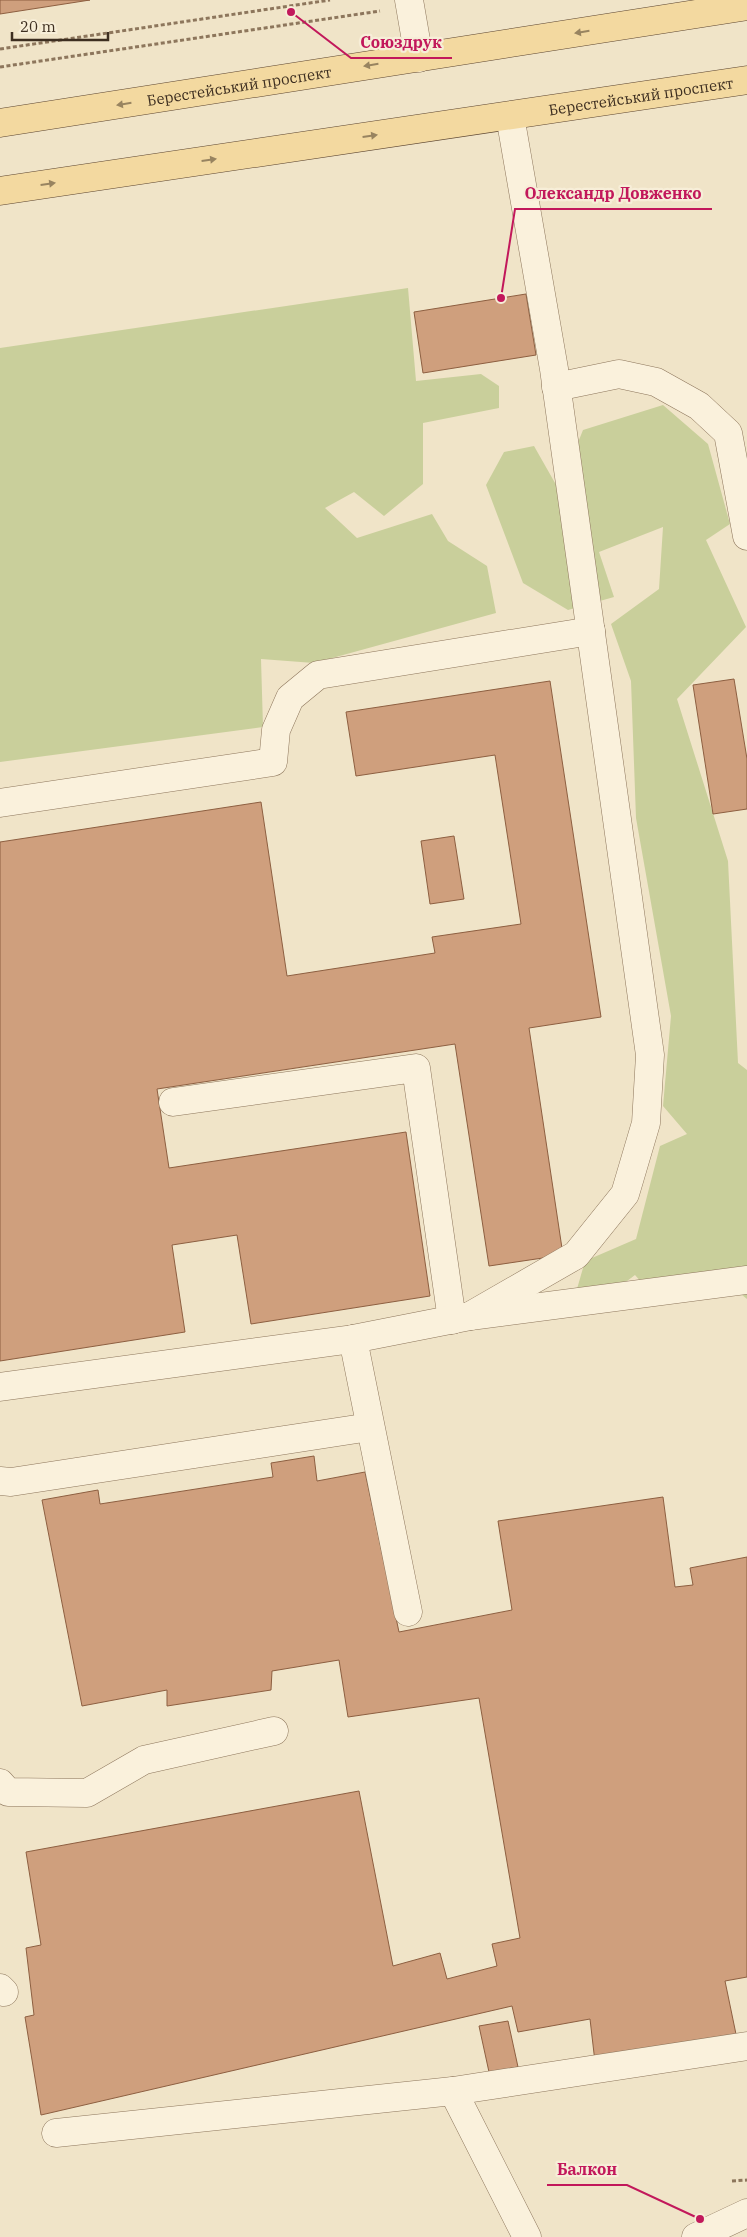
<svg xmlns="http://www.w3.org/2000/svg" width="747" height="2237" viewBox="0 0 747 2237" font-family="'IBM Plex Serif',serif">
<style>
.green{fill:#c9cf9b}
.building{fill:#cf9f7d;stroke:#8d5f41}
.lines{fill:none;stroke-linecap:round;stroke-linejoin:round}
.minor-casing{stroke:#8d765c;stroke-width:29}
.major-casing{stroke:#5b4430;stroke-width:29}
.path{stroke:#8d765c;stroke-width:3;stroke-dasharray:4 2.5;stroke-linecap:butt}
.minor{stroke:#faf1dc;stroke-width:28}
.major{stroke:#f3d9a0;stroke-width:28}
.oneway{fill:#988460}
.labels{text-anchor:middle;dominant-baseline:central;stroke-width:4.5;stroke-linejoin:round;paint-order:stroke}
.street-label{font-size:15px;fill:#3d2e20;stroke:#f7eed8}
.leader{fill:none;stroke:#c2185b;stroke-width:2}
.callout-dot{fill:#c2185b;stroke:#f7eed8;stroke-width:2}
.callout-label{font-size:16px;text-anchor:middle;font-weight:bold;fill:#c2185b;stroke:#f7eed8;stroke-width:4.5;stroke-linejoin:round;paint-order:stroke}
</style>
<rect width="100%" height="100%" fill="#f0e4c8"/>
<!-- green -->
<g class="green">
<path d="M408,288L416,381L481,374L499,386V408L423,423V484L384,516L354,492L325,508L357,538L432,514L448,541L487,566L496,613L314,663L261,659L263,727L0,762V348Z"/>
<path d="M663,405L708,444L730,524L706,540L746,627L677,699L728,861L738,1063L747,1070V1299L715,1273L658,1301L635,1275L623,1284L577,1289L585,1261L636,1239L660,1146L687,1134L663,1106L671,1016L636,818L631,681L611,624L659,589L663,527L599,552L614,597L568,610L523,583L486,485L504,452L534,446L559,490L583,430Z"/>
</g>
<!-- building -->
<g class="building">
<path d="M0,0H90L0,14Z"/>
<path d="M526,294L536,355L423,373L414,312Z"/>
<path d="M734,679L747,759V809L713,814L693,685Z"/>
<path d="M550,681L601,1017L529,1028L563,1255L489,1266L455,1044L157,1089L169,1168L406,1132L430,1296L251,1324L237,1235L172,1245L185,1332L0,1361V842L261,802L287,976L435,953L432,937L521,924L495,755L356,776L346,712Z"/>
<path d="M454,836L464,899L430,904L421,841Z"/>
<path d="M314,1456L317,1481L365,1472L399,1632L512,1610L498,1521L663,1497L675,1587L693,1585L690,1568L747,1557V1977L725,1981L737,2039L595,2062L590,2019L518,2032L512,2006L41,2115L25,2017L34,2015L26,1948L41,1945L26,1852L359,1791L393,1966L440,1953L447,1979L497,1966L492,1944L520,1938L479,1698L348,1717L339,1660L272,1671L271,1690L167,1706V1690L82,1706L42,1500L98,1490L100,1504L273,1477L271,1463Z"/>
<path d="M508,2021L518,2067L489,2072L479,2026Z"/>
</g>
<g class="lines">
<!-- minor casing -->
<g class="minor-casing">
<g id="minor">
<path d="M409,0L419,58"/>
<path d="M556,387L619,374L656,382L699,406L728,433L747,536"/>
<path d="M0,803L273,762L276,730L290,698L318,675L591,631"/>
<path d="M173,1102L416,1068L452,1320"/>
<path d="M470,1316L576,1255L625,1194L646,1123L650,1055L554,369L510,116"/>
<path d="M353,1339L408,1612"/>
<path d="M0,1387L353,1339L470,1316L747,1280"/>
<path d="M0,1481L11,1482L370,1427"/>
<path d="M0,1783L8,1792L87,1793L144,1760L274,1731"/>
<path d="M0,1988L4,1992"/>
<path d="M453,2091L527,2237"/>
<path d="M56,2133L453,2091L747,2046"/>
<path d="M696,2237L747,2213"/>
</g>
</g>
<!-- major casing -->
<g class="major-casing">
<g id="major">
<path id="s1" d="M0,123L747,6"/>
<path id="s2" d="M0,191L747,80"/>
</g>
</g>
<!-- path -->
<g class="path">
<path d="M0,49L330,0"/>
<path d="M0,67L380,11"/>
<path d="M732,2181L747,2180"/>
</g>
<!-- minor -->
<use href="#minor" class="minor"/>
<!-- major -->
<use href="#major" class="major"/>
</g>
<!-- one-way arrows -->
<defs><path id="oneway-solid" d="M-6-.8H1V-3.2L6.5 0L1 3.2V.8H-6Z" transform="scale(1.25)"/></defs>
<g class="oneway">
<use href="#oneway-solid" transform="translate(582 32) rotate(171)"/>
<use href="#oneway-solid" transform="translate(371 65) rotate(171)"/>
<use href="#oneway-solid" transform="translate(124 104) rotate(171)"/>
<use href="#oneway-solid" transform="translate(370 136) rotate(-8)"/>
<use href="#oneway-solid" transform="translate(209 160) rotate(-8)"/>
<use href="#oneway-solid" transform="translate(48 184) rotate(-8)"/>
</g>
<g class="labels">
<!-- street labels -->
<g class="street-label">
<text stroke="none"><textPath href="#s1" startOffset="242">Берестейський проспект</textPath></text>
<text stroke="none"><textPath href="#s2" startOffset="648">Берестейський проспект</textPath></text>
</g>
</g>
<!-- callouts -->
<path class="leader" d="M291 12L351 58H452M501 298L515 209H712M700 2219L627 2185H547"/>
<g class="callout-dot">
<circle cx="291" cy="12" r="5"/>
<circle cx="501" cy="298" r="5"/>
<circle cx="700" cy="2219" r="5"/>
</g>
<g class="callout-label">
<text x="401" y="48">Союздрук</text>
<text x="613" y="199">Олександр Довженко</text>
<text x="587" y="2175">Балкон</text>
</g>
<!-- scale -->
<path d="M12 32v8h96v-8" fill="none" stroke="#3d2e20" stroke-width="2.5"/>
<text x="20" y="32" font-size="15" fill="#3d2e20" stroke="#f7eed8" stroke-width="4" paint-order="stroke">20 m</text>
</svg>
